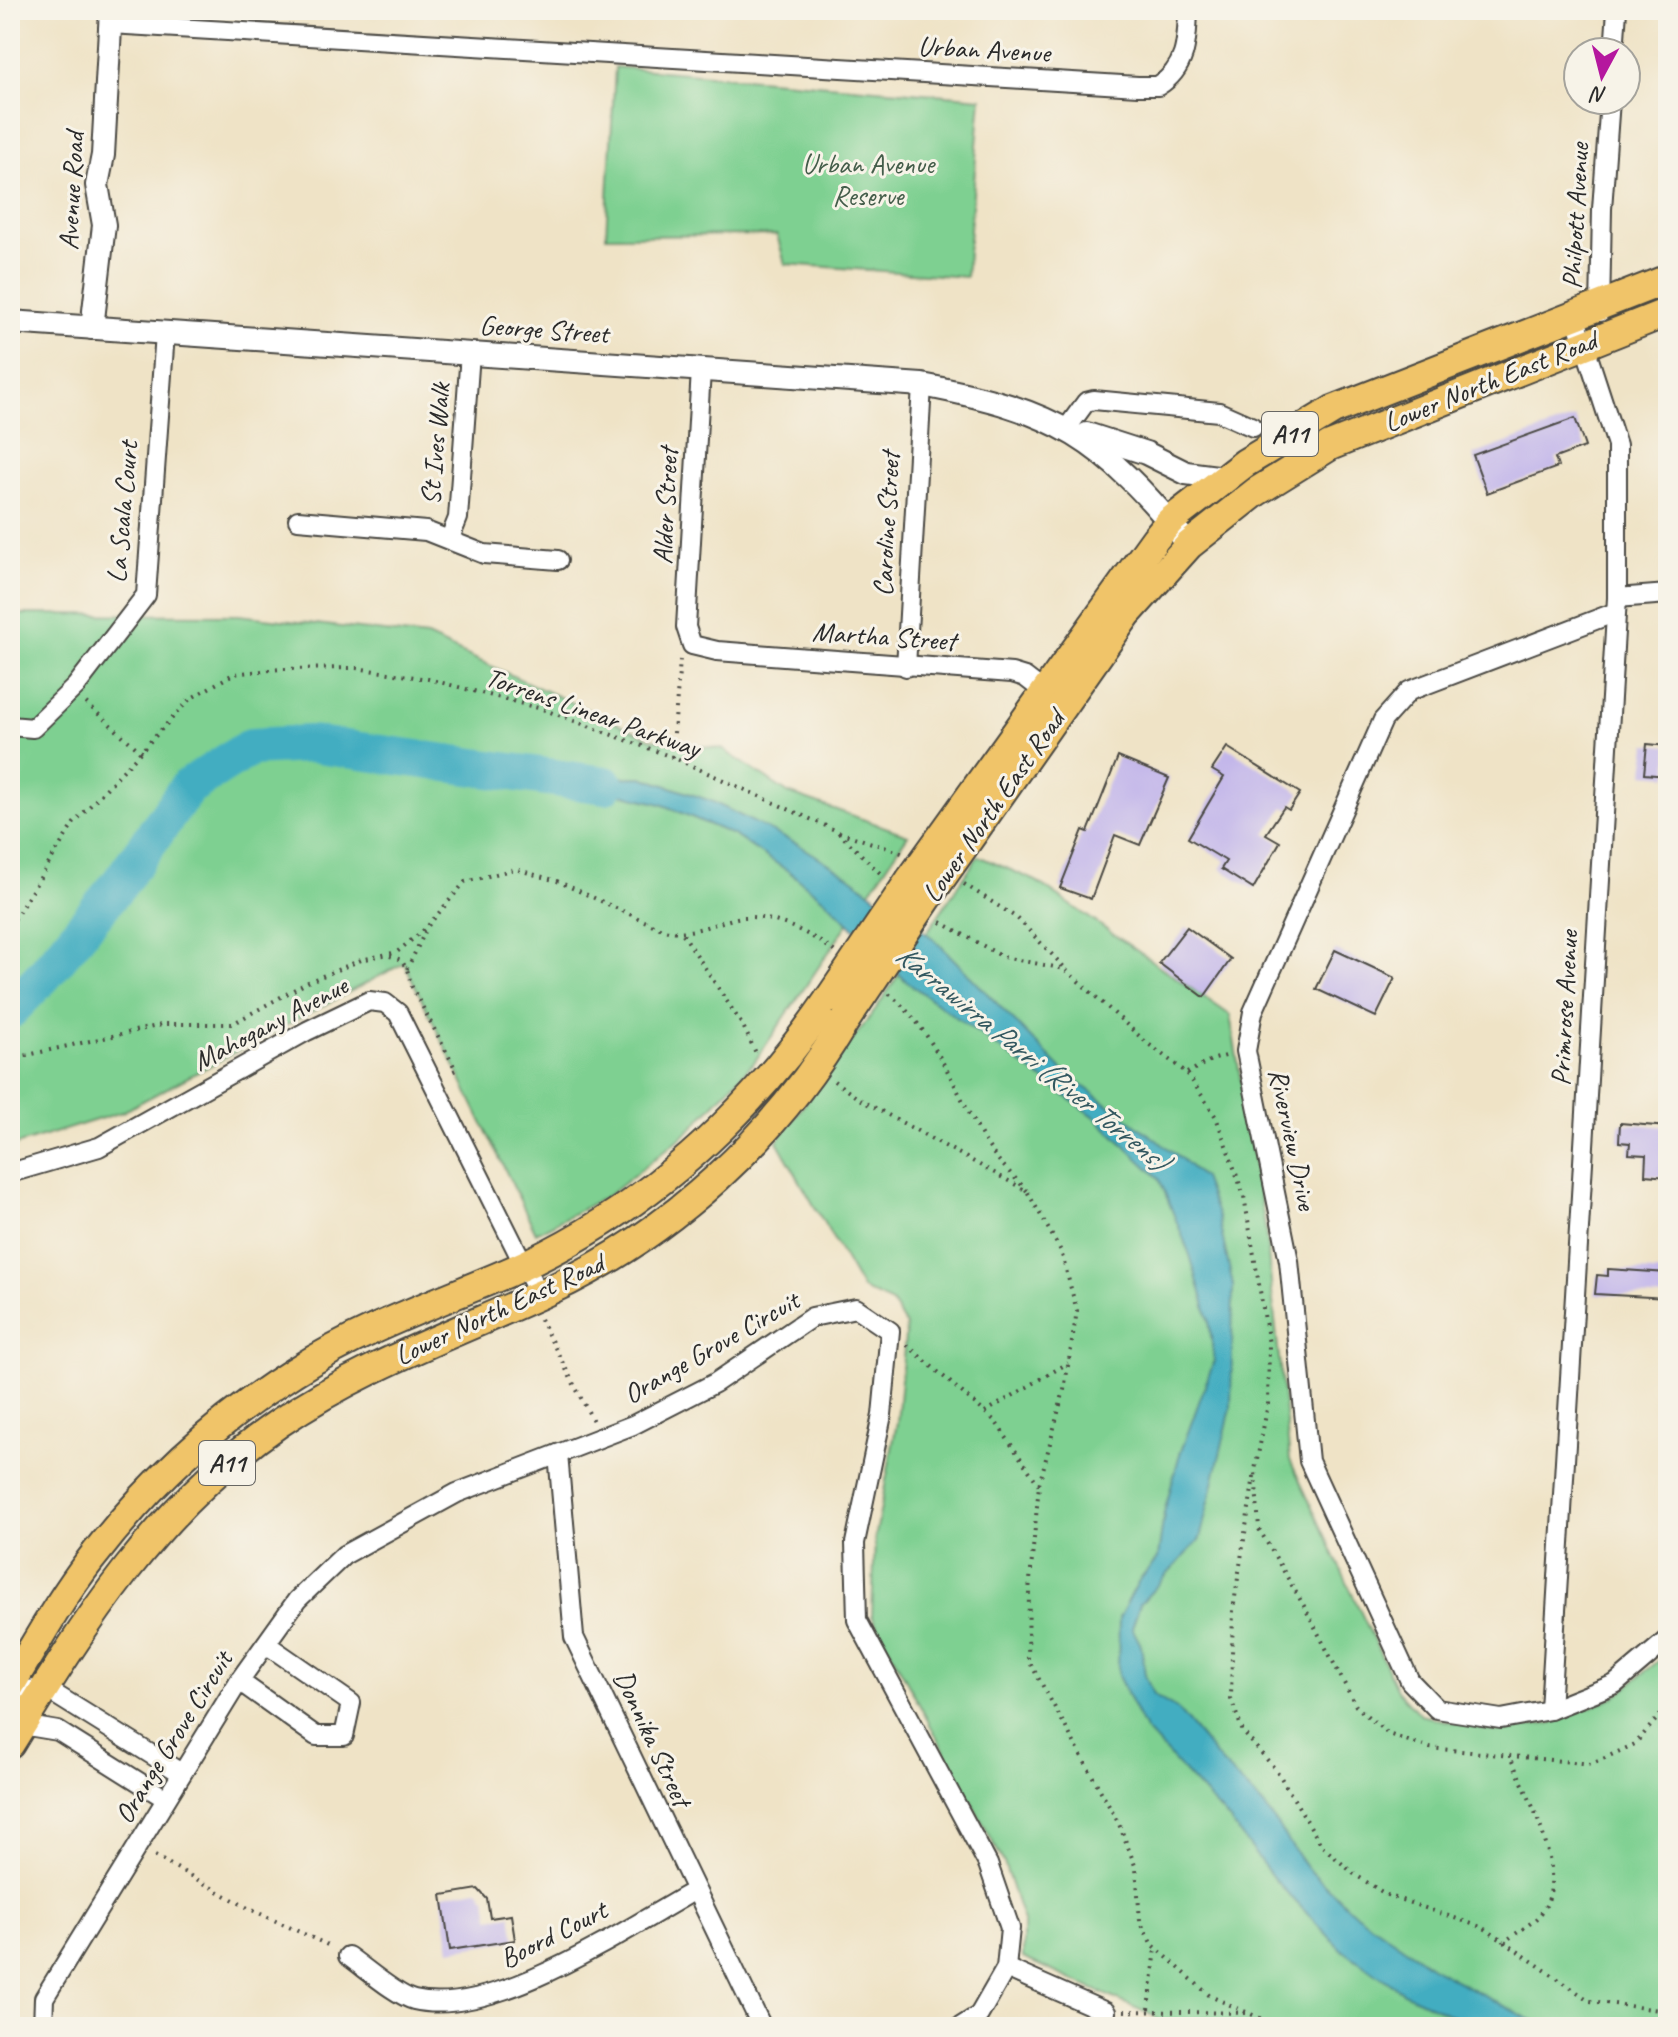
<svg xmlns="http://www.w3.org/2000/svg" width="1678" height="2037" viewBox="0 0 1678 2037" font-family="Caveat,sans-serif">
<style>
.green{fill:#7ed091;stroke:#547e5e;stroke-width:2}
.water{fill:#42adc1;stroke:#366c76;stroke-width:2}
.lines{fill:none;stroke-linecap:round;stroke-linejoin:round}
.river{stroke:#42adc1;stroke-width:38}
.building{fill:#c2b6ea}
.minor-casing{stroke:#484742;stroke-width:22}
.tertiary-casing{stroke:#484742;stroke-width:26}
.primary-casing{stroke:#484742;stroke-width:32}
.path{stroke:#484742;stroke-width:4;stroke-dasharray:2 6;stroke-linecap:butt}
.minor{stroke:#fff;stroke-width:18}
.tertiary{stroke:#fff;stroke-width:22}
.primary{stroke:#f0c469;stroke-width:28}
.primary-bridge-casing{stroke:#484742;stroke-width:32;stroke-linecap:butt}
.primary-bridge{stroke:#f0c469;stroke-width:28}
.labels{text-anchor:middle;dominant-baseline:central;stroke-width:6;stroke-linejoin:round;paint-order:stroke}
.shield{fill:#f7f3e8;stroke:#686764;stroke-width:2}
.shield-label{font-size:26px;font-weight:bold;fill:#2b2b2b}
.street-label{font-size:28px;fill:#2b2b2b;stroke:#f7f3e8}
.park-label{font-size:28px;fill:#445d4a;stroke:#f7f3e8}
.water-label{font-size:30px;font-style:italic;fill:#335860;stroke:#f7f3e8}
</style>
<rect width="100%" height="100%" fill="#f7f3e8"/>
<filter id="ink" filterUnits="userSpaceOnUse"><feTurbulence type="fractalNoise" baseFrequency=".0125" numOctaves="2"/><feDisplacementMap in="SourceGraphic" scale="16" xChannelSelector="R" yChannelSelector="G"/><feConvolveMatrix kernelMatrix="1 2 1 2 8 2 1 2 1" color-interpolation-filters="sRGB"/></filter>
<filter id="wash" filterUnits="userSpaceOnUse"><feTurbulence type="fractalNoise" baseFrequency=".006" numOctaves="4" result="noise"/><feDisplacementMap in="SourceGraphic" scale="32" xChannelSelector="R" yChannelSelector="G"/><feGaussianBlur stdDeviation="1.8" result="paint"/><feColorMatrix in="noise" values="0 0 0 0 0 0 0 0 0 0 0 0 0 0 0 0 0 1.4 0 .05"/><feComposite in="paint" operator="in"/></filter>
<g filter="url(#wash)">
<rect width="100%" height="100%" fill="#efe3c6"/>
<!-- green -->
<g class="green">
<path d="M615,67L981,98L966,277L785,264L777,235L606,236Z"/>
<path d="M10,614L239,615L427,637L652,739L722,749L788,793L908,835L755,1061L688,1132L609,1195L536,1233L404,963L122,1112L10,1147Z"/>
<path d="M978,856L1036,881L1230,1015L1265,1227L1290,1460L1397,1690L1420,1715L1497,1732L1552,1723L1613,1698L1668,1653V2027H1165L1154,2016L1023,1958V1922L1004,1863L872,1616L875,1539L897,1422L906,1326L892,1303L862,1289L777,1141L875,1010Z"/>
</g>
<!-- water -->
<path class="water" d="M642,777L711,801L799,845L849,876L934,939L1064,1072L1177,1155L1203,1178L1218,1217L1233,1285L1231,1408L1200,1539L1140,1604L1132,1628L1141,1645L1145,1675L1153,1695L1178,1710L1221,1762L1264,1806L1305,1866L1356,1914L1436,1970L1527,2018L1552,2027H1475L1404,1993L1341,1949L1275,1880L1229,1820L1145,1730L1118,1676L1119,1618L1138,1582L1158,1558L1164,1513L1179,1457L1214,1361L1209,1320L1190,1255L1159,1178L1095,1117L907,982L830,904L788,871L733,835L661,804L556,778Z"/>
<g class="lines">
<!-- river -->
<path class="river" d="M10,1010L44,975L119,884L188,787L251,747L310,744L605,785"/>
</g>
<g id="blocks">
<!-- building -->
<g class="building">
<path d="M1575,418L1585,447L1555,458L1558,467L1487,493L1473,455Z"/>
<path d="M1647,744L1668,746V776L1644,774Z"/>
<path d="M1227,747L1300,793L1289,810L1284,807L1266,834L1280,842L1253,889L1221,869L1226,861L1188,838L1224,777L1212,770Z"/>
<path d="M1118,757L1169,778L1140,845L1115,835L1091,899L1060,888L1083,830L1088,832Z"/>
<path d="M1187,927L1231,959L1204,997L1159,963Z"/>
<path d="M1335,950L1395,978L1376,1017L1316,989Z"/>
<path d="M1620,1123L1668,1127V1177L1645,1175L1646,1155L1629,1154L1630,1143L1619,1142Z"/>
<path d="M1608,1269L1668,1273V1298L1595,1294L1597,1275L1608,1276Z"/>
<path d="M478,1889L487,1899L490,1918L511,1915L515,1940L450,1950L442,1895Z"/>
</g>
</g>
</g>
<g filter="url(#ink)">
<use href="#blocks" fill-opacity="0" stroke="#484742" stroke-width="2"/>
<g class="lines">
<!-- minor casing -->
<g class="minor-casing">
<g id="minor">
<path d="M110,24L1138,86H1158C1187,68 1187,41 1188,10"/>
<path d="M1614,52L1617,10"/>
<path d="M1600,312L1602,209L1610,100"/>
<path d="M701,370L686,627L692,645L717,651L1012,673L1025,677L1051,697"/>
<path d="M1067,428L1086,402L1094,400L1219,412L1253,427"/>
<path d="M298,520L426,531L484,554L558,560"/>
<path d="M450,538L458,518L470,353"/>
<path d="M1617,598L1668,594"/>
<path d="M1616,612L1409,691L1383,720L1253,1012L1246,1051L1289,1261L1309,1461L1410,1681L1437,1709L1501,1719L1550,1710L1615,1684L1668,1639"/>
<path d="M906,667L922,385"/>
<path d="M10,726L33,728L76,686L146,595L165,333"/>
<path d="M10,1173L99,1147L307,1031L369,1001L385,1003L398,1013L539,1295"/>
<path d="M558,1454L574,1637L762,2027"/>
<path d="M239,1681L316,1736H344L351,1703L266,1644"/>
<path d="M10,1692L45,1688L181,1773"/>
<path d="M1550,1710L1617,598V445L1575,316"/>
<path d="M22,1725L58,1731L166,1799"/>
<path d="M348,1956C364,1967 397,1996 414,2000C494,2019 624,1930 694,1891"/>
<path d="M1006,1968L1106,2012"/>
<path d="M43,2027L44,1998L239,1681L297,1600L344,1555L457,1493L633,1425L715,1383L812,1317L856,1308L890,1331L882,1415L855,1543L857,1620L988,1864L1010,1928L1006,1968L979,2015L960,2027"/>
</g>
</g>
<!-- tertiary casing -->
<g class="tertiary-casing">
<g id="tertiary">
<path d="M10,322L922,385C1059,411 1101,438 1189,545"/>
<path d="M92,328L104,225L97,185L103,155L111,10"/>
<path d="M1087,434L1146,453L1186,473L1225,478"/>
</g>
</g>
<!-- primary casing -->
<g class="primary-casing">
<g id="primary">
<path d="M910,880L1155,539L1170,521L1245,463L1333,410L1668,279"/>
<path d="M931,893L1127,614L1189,545L1256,492L1330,446L1668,312"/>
<path d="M10,1686C36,1643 60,1599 91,1559C147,1486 216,1421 294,1372C362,1329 434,1304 507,1273C642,1214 746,1120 829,999"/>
<path d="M10,1744C87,1619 156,1508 279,1423C362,1366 459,1332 550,1290C671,1234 777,1136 845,1021"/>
</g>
</g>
<!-- path -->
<g class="path">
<path d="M86,703L141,752"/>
<path d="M672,757L680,660"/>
<path d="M839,832L902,853"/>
<path d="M964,884L1017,918L1064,967"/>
<path d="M941,922L1003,957L1065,969L1147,1043L1187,1073L1216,1117L1244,1196L1269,1344L1268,1404L1255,1470L1259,1529L1304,1606L1356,1706L1388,1734L1430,1748L1592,1764L1635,1744L1668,1706"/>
<path d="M10,926L74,823L190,699L233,674L280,669L356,668L428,679L542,709L672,757L837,831L884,877"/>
<path d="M683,934L743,1026L757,1055"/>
<path d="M390,956L401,960L407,969L412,987L456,1070L449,1073"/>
<path d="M407,969L425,932"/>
<path d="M889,994C938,1033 957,1099 990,1149C1000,1164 1015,1177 1027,1191"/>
<path d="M10,1059L166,1024H232L308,982L361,960L397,952L426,928L465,882L515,869L557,881L664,930C691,936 711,924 737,918C768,912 811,933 835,952"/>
<path d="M1187,1073L1211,1060L1229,1055"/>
<path d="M834,1081L859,1099L1027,1191L1061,1251L1077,1311L1064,1390L1039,1485L1029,1591L1028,1659L1119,1824L1136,1868L1140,1921L1151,1943L1210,1996L1280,2027"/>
<path d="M540,1319L593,1421"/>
<path d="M907,1345L995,1421L1039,1485"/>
<path d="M985,1412L1068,1363"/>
<path d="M1254,1476L1233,1610L1231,1699L1243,1732L1277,1771L1322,1846L1354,1874L1387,1895L1484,1928L1590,2001L1668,2011"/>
<path d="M155,1856L250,1909L332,1947"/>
<path d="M1503,1943C1515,1933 1533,1924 1542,1912C1570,1875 1527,1793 1510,1757"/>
<path d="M1149,2009L1156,1948"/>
<path d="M1124,2011L1247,2013"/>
</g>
<!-- minor -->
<use href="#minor" class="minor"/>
<!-- tertiary -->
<use href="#tertiary" class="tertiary"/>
<!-- primary -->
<use href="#primary" class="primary"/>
<!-- primary-bridge casing -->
<g class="primary-bridge-casing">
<g id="primary-bridge">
<path d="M829,999L910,880"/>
<path d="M845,1021L931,893"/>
</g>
</g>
<!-- primary-bridge -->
<use href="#primary-bridge" class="primary-bridge"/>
</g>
</g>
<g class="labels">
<!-- shield labels -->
<g class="shield">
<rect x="1262" y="412" width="56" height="44" rx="6"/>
<rect x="199" y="1441" width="56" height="44" rx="6"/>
</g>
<g class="shield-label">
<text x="1290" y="434">A11</text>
<text x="227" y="1463">A11</text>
</g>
<!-- street labels -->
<g class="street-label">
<text transform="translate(984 49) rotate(3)">Urban Avenue</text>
<text transform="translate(71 191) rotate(-87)">Avenue Road</text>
<text transform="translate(1575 216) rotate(-87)">Philpott Avenue</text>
<text transform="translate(544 329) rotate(4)">George Street</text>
<text transform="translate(1490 381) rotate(-22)">Lower North East Road</text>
<text transform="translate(435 444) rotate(-85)">St Ives Walk</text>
<text transform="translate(665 506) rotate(-87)">Alder Street</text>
<text transform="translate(122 512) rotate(-85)">La Scala Court</text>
<text transform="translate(886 524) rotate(-87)">Caroline Street</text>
<text transform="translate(884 636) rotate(4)">Martha Street</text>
<text transform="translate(593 712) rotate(19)">Torrens Linear Parkway</text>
<text transform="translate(993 806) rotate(-55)">Lower North East Road</text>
<text transform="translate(1564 1008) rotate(-87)">Primrose Avenue</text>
<text transform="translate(270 1023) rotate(-28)">Mahogany Avenue</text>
<text transform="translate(1293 1139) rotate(78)">Riverview Drive</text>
<text transform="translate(499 1309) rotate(-25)">Lower North East Road</text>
<text transform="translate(711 1347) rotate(-30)">Orange Grove Circuit</text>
<text transform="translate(173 1737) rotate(-58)">Orange Grove Circuit</text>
<text transform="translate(653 1738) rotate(65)">Donnika Street</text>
<text transform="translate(553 1934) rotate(-27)">Boord Court</text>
</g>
<!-- park labels -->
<g class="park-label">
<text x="868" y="163">Urban Avenue<tspan x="868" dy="32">Reserve</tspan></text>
</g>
<!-- water labels -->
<g class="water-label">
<text transform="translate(1032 1057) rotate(39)">Karrawirra Parri (River Torrens)</text>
</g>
</g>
<!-- margin -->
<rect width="1678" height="2037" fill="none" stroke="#f7f3e8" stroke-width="40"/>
<!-- north arrow -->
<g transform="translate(1602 76) rotate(187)"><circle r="38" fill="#f7f3e8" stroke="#a5a39c" stroke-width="2"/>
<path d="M0-6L14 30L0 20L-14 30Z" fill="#b5179e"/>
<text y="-12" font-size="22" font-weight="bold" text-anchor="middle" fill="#2b2b2b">N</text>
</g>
</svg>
